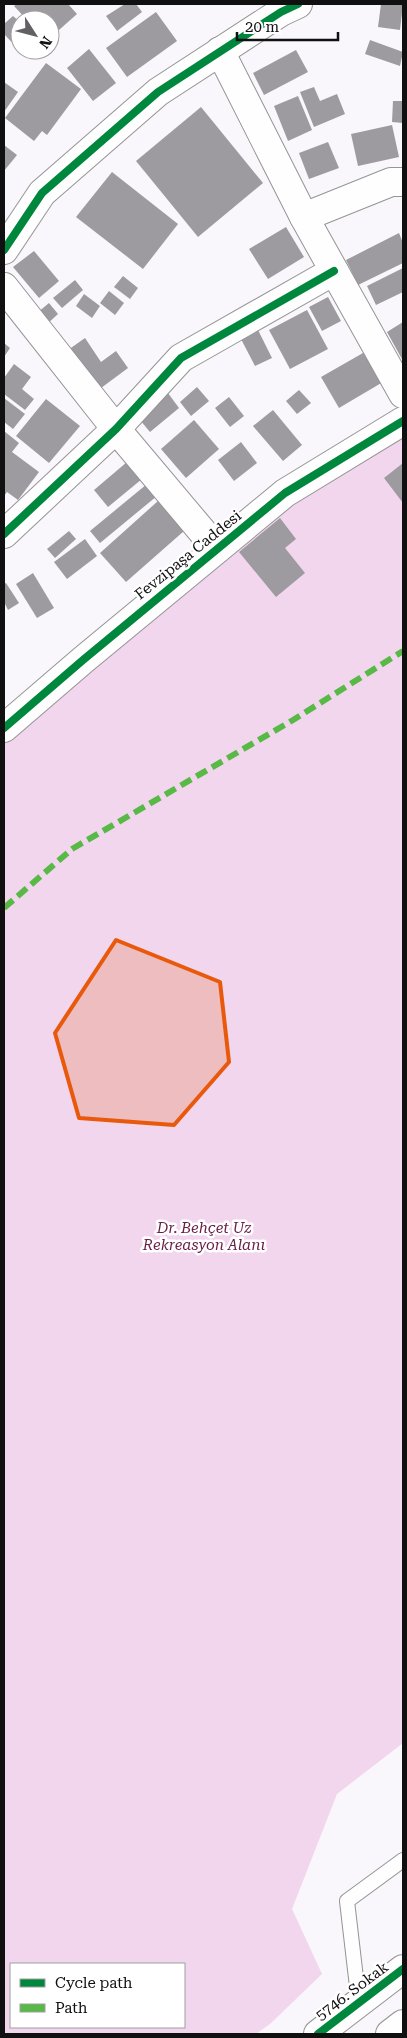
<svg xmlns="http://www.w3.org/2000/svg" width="407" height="2038" viewBox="0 0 407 2038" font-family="'Roboto Serif',serif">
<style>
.green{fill:#f1d6ee;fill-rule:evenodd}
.building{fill:#9d9ba0}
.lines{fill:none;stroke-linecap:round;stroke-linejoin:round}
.service-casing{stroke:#959496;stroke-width:16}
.minor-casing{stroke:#959496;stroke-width:30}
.tertiary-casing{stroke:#959496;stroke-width:30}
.service{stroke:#fefeff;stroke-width:14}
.minor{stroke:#fefeff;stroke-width:28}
.tertiary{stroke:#fefeff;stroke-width:28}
.quiet{stroke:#58b947;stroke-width:6;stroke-dasharray:12 6;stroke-linecap:butt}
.cycleway-casing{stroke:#fff;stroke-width:11}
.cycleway{stroke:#00873e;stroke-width:8}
.marked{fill:#e8590c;fill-opacity:0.2;stroke:#e8590c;stroke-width:4;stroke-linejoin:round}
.labels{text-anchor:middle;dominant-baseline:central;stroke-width:5;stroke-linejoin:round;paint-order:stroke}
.street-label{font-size:15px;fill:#101010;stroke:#fff}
.park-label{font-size:15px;font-style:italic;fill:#6a1e45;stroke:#fff}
</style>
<rect width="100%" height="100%" fill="#f9f6fc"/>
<!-- green -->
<path class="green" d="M403,427V1743L337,1794L292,1909L322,1974L270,2024L256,2034H4V731L284,495ZM11,1964H184V2027H11Z"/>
<!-- building -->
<g class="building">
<path d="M17,4H68L77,14L50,38V20H27L14,6Z"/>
<path d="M125,4H136L142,12L117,31L106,16Z"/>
<path d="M381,4H403L400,30L378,27Z"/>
<path d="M156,12L177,41L127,77L106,48Z"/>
<path d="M13,16L20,22L19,50L4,34V24Z"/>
<path d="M370,40L403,52L400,66L365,54Z"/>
<path d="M89,49L116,83L93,101L67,68Z"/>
<path d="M296,50L308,72L264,95L253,73Z"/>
<path d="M46,63L81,89L47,135L42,131L34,141L5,118Z"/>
<path d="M4,82L18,92L4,112Z"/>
<path d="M314,87L320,101L337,94L345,114L314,127L300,92Z"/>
<path d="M298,96L312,130L288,141L274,106Z"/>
<path d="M393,101H403V123L392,122Z"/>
<path d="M201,107L263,183L198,237L136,161Z"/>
<path d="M392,125L399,157L358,166L351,134Z"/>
<path d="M328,142L339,168L309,179L299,153Z"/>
<path d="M4,145L17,155L4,171Z"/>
<path d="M112,172L178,224L143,269L76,217Z"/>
<path d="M286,227L304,257L268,279L249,249Z"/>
<path d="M399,233L403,243V263L358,285L346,260Z"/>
<path d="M34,251L59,281L39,298L13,267Z"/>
<path d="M403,268V292L376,305L367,286Z"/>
<path d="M123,276L138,288L130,299L114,287Z"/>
<path d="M75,280L83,290L62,308L53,298Z"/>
<path d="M109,291L124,303L115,315L100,303Z"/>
<path d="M84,294L100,306L92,318L76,306Z"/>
<path d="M328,297L341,321L322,331L309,307Z"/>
<path d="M49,303L58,314L46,325L37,313Z"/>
<path d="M307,310L328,349L290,369L269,330Z"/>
<path d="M403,322V361L387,332Z"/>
<path d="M258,330L272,358L255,366L241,339Z"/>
<path d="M85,338L101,362L116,351L128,368L97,391L68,350Z"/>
<path d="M4,343L10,348L4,357Z"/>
<path d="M370,349L388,379L339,408L321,377Z"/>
<path d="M14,364L31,377L22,389L34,399L25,410L4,394V378Z"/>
<path d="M197,387L209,401L191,416L180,402Z"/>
<path d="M165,389L179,408L150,432L135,414Z"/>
<path d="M299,390L311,403L297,414L286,401Z"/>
<path d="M229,397L244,416L230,427L215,408Z"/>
<path d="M4,398L25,414L13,429L4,422Z"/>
<path d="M46,399L80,426L49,463L16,436Z"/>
<path d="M273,410L302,445L283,461L253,426Z"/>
<path d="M194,420L219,449L186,478L161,449Z"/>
<path d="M4,431L19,443L12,452L39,472L18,500L7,492L4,496Z"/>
<path d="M241,442L257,463L234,481L218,460Z"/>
<path d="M127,462L142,479L108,507L94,490Z"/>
<path d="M403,463V503L384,478Z"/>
<path d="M147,484L157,496L100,543L90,531Z"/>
<path d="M158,501L184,531L126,582L100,553Z"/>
<path d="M280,518L296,539L285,548L305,573L276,597L239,552Z"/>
<path d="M69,531L76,539L55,558L47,549Z"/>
<path d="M85,539L97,556L67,579L54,562Z"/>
<path d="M33,573L54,608L37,618L16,584Z"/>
<path d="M6,583L19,603L8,610L4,602V584Z"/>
</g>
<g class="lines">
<!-- service casing -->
<g class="service-casing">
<path id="service" d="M359,2004L347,1901L403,1860"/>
</g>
<!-- minor casing -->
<g class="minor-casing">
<g id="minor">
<path d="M220,51L304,217L403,394"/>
<path d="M304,217L391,182H403"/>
<path d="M4,287L116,429L217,549"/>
<path d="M4,534L116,429L181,358L334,271"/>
<path d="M318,2034L403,1969"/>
<path d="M390,2034L403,2024"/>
</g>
</g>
<!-- tertiary casing -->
<g class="tertiary-casing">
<g id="tertiary">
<path d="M4,250L42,193L158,92L281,12L298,4"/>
<path d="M4,728L83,660L285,493L403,421"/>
</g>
</g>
<!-- service -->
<use href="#service" class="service"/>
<!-- minor -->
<use href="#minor" class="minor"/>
<!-- tertiary -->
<use href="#tertiary" class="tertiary"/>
<!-- quiet -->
<path class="quiet" d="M4,908L72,849L293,720L403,651"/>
<!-- cycleway casing -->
<g class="cycleway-casing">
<g id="cycleway">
<path d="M4,250L42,193L158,92L281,12L298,4"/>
<path d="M4,534L116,429L181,358L334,271"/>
<path d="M4,728L83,660L285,493L403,421"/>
<path d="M318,2034L403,1969"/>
</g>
</g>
<!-- cycleway -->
<use href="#cycleway" class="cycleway"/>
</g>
<!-- marked area -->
<path class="marked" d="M116,940L220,982L229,1062L174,1125L79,1118L55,1033Z"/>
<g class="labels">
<!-- street labels -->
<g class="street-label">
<text transform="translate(188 555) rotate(-39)">Fevzipaşa Caddesi</text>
<text transform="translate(352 1991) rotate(-37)">5746. Sokak</text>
</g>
<!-- park labels -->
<g class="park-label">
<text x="204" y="1228">Dr. Behçet Uz<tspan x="204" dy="17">Rekreasyon Alanı</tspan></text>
</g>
</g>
<!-- border -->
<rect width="407" height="2038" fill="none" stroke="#101010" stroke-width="10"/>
<!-- legend -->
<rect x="10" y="1963" width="175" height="65" fill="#ffffff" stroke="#9f9f9f"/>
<rect x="20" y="1979" width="25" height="8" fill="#00873e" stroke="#9f9f9f"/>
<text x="55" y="1988" font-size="15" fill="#101010">Cycle path</text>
<rect x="20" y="2004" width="25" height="8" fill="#58b947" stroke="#9f9f9f"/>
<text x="55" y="2013" font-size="15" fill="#101010">Path</text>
<!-- north arrow -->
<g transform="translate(35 35) rotate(126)"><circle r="24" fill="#ffffff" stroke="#9f9f9f"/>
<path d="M0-4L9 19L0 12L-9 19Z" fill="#626063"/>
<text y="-8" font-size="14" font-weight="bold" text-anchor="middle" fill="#101010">N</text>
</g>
<!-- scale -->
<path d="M237 32v8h101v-8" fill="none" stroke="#101010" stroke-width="2.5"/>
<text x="245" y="32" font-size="15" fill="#101010" stroke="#ffffff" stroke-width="4" paint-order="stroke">20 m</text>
</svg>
